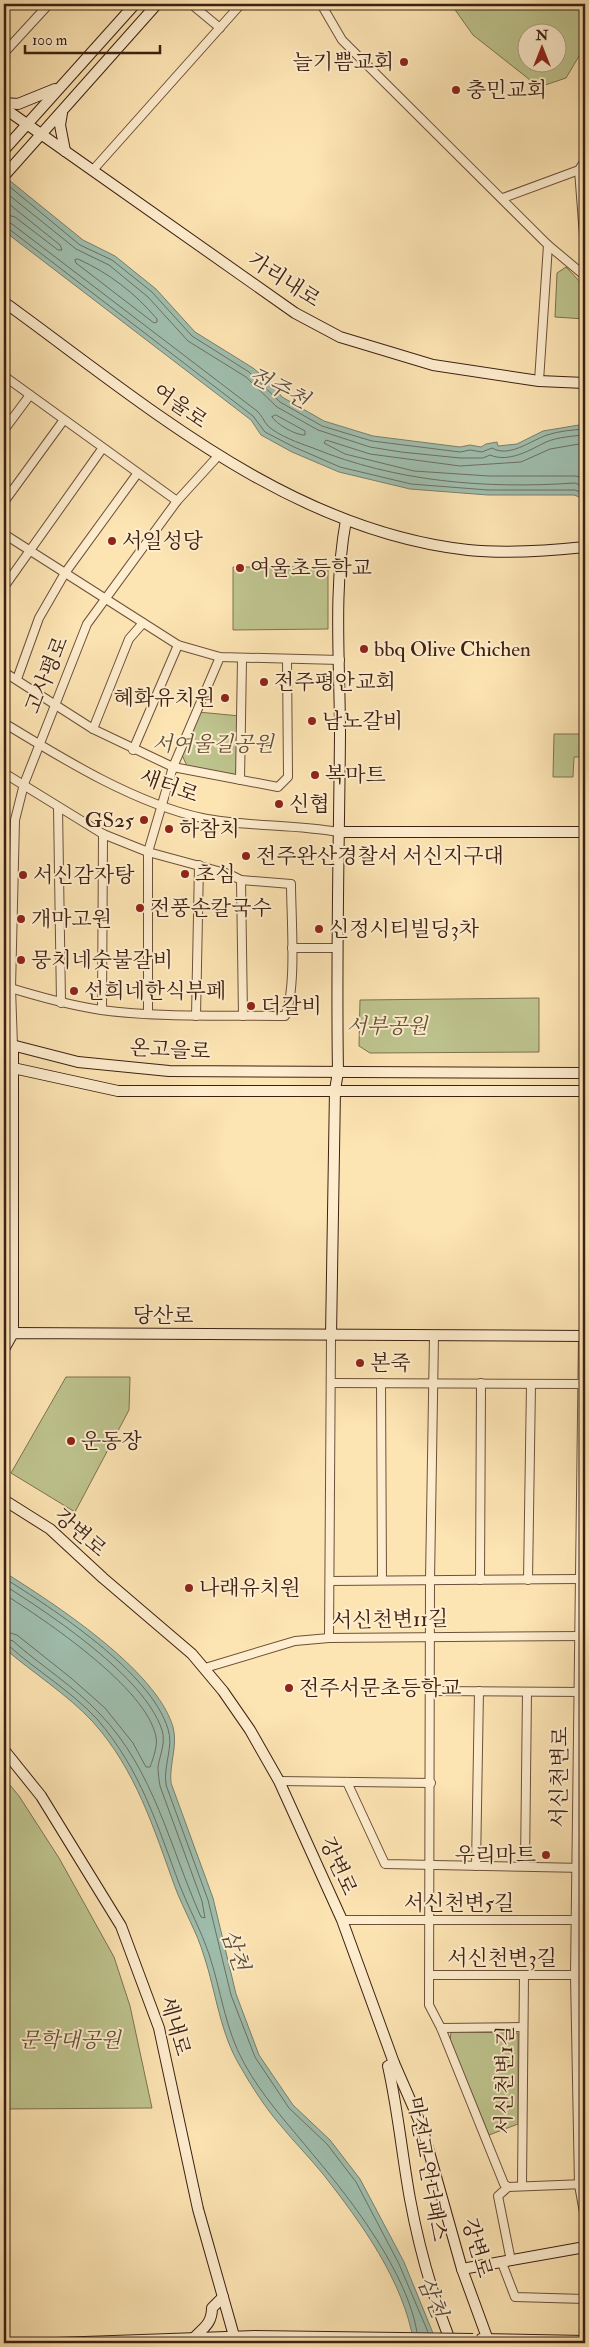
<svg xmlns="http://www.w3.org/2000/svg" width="589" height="2347" viewBox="0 0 589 2347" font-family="'IM FELL Double Pica','Noto Serif KR',serif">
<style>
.green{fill:#bec48e;stroke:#7e7250;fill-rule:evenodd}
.water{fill:#9fbeae;stroke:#787f6f}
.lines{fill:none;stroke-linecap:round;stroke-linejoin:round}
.shore{stroke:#6e6f60;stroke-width:1}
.street-casing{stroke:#6d513a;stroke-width:10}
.secondary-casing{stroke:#3d2011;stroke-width:12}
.street{stroke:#feedce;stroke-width:8}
.secondary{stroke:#feedce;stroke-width:10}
.secondary-bridge-casing{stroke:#3d2011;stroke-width:12;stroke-linecap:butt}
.secondary-bridge{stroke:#feedce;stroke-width:10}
.poi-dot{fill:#8f2418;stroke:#feedce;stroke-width:2}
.labels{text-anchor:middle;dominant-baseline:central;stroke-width:4;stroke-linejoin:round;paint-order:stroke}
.poi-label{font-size:21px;fill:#3d2011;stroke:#feedce;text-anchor:start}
.street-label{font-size:21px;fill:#3d2011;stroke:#feedce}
.park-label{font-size:21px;font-style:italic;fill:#645136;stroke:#feedce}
.water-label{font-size:22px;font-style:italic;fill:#5a4f40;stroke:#feedce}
</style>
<rect width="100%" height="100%" fill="#fde4b3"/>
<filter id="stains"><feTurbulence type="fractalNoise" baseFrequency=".004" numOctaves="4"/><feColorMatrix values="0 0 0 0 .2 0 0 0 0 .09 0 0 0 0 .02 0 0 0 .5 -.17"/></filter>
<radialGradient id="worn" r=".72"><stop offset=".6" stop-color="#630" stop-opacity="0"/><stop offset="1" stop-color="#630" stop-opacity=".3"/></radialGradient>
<!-- green -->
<g class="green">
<path d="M451,4H585V46L566,78L539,87L473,35ZM556,32V62H526V32Z"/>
<path d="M566,267L585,287V319L555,317L557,273Z"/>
<path d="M233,567H328V629L233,630Z"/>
<path d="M198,712L240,716L239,770L235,776L187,766L182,755Z"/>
<path d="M554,734H585V757H574L573,777H553Z"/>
<path d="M539,998V1052L370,1053L359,1046L360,1000Z"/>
<path d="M66,1377H130L129,1410L75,1512L11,1473Z"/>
<path d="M4,1778L19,1796L59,1858L114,1957L130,2006L152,2108L4,2109Z"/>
<path d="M451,2032L518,2033V2124L489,2135L450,2041Z"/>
</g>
<!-- water -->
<g class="water">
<path d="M4,176L83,240L115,256L156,289L195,332L253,368L272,384L282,397L324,421L373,436L460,447L470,445L481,447L486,444L497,442L498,446L517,444L543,431L585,424V499L574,495H488L410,489L339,472L292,452L261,435L251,420L4,231Z"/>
<path d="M4,1572C53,1603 156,1669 173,1727C178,1746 169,1764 171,1783L213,1898L236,1994L259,2055L293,2105L330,2140L360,2179L404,2262L437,2343H414C403,2280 362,2224 323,2174C310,2158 295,2143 282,2127C266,2109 252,2087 240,2066C220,2033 216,1992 204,1956C197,1932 184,1911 175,1887C154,1829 136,1770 93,1722C67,1694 33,1673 4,1648Z"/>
</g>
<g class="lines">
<!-- shore -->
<g class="shore">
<path d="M4,182L80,245L112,260L152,292L192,336L249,372L280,402L322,426L372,441L460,452L470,450L482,452L492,448C509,458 530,441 547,435C559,431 572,430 585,429"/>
<path d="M4,191L76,249L109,265L148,297L188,341L246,377L277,407L318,430L370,447L401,452L460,458H483L490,455C509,463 530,450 546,442C558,437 573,436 585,435"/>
<path d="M4,200L60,245L62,250H58L15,217L4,214"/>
<path d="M4,221L12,224L257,411C262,415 264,422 268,426C279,436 299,443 313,448C396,482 486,489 575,483L585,487"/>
<path d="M4,228L9,229L253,416L265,432L294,447L340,467L411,484L488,490H575L585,494"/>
<path d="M78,259C109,273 135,293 157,319V322L154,323L76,263L75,260Z"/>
<path d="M276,415L305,431V435C297,436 276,424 272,417Z"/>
<path d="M585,443L550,449L521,462L460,466L370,454L326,440L324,443L345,454L414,471L489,476H576L585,479"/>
<path d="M4,1578C52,1608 151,1672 168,1729C174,1747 163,1765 166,1785L208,1900L231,1995L255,2057L289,2108L327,2144L356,2182L399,2264L428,2332"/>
<path d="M4,1585C51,1615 144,1676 162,1730C166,1743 160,1754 158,1767C158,1773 159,1780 160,1786L202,1901L205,1918L201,1917C170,1848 154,1770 100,1714C74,1686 41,1666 13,1641L4,1638"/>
<path d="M4,1594C45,1620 147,1688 156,1737C158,1745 153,1759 150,1767H146L133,1743L105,1708L71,1678L17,1635L4,1631"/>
<path d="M4,1645L9,1646C37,1671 71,1691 97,1719C141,1770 157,1825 180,1886C189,1909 201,1930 209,1954C221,1990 225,2029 244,2063C263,2098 290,2126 315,2157C353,2202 407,2273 417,2332"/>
</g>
<!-- street casing -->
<g class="street-casing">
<g id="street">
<path d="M191,4L220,28"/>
<path d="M321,4L342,40L548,245L539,381"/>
<path d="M4,53L49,4"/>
<path d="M585,160L579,170L585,249"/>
<path d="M93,170L241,4"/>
<path d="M503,198L579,170"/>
<path d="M548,245L585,276"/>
<path d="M4,376L177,501"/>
<path d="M4,430L30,395"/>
<path d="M4,502L63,421"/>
<path d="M4,534L178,645L220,657L340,660"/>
<path d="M4,587L102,449"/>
<path d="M4,672L93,729L173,767L278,787L288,777L287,659"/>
<path d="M17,679L39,618L65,573L137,474"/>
<path d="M4,723C63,759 134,803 202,818C247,827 293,824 338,832"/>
<path d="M93,729L129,639L143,623"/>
<path d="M133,750L178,645"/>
<path d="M4,773L103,834L148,852L229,874L241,880L291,884C291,916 297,989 285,1016C224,1015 162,1018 101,1010C68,1005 36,996 4,986"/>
<path d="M240,780L242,659"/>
<path d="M58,807L61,1003"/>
<path d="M241,880L243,1016"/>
<path d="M292,948H336"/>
<path d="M102,1010L103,834"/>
<path d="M148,1014V852L173,767L220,657"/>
<path d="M196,1016L199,865"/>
<path d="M13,1046L11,988L15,820L24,784L87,624L177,501L218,456"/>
<path d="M434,1336L430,1580L429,2005L441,2028L504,2184L508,2187L585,2184"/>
<path d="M583,1336L575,1975L579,2185L585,2218"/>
<path d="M331,1383L582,1384"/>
<path d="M381,1383L382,1580"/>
<path d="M480,1580L481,1383"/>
<path d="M528,1580L531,1384"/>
<path d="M330,1581L580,1579"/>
<path d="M329,1638L331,1336"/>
<path d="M205,1668L295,1641L329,1638L585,1636"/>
<path d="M431,1691L585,1692"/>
<path d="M279,1781L431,1783"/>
<path d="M347,1782L385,1864L585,1868"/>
<path d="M476,1866L479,1691"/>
<path d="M525,1866L527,1692"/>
<path d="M342,1920H585"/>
<path d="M430,1975H585"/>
<path d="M441,2028L523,2027"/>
<path d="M522,2186L524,1975"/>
<path d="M508,2187L498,2196L511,2261"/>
<path d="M502,2263L515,2297L585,2299"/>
</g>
</g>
<!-- secondary casing -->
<g class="secondary-casing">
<g id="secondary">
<path d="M4,103L18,104L55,89"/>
<path d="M4,108L295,313L340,337L433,365L539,381L585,383"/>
<path d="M62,113L60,125L65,151"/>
<path d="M4,150L135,4"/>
<path d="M4,176L157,4"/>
<path d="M4,302C145,404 288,530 468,550C507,554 547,551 585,547"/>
<path d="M338,832H585"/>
<path d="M4,1043L78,1062L169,1071L585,1073"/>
<path d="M4,1066L118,1091H585"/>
<path d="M13,1333V1046"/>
<path d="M331,1336L335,1090L338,1072C336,959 339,848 340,735C340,664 333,590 346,520"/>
<path d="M4,1349L13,1333L585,1336"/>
<path d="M4,1500L50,1529L103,1578L192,1654L223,1691L250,1730L279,1781L342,1920L394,2063L422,2127L462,2269L489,2343"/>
<path d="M4,1750L41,1796L121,1926L159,2028L198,2209L236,2343"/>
<path d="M394,2063L388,2066C398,2110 402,2155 410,2199C419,2248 433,2297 451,2343"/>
<path d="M462,2269L585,2247"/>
<path d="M193,2339C203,2328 212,2324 212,2308L223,2297"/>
<path d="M481,2339L585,2341"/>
<path d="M56,2343L255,2336"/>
</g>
</g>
<!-- street -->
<use href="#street" class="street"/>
<!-- secondary -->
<use href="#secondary" class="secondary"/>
<!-- secondary-bridge casing -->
<g class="secondary-bridge-casing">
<path id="secondary-bridge" d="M255,2336L473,2339"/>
</g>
<!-- secondary-bridge -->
<use href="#secondary-bridge" class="secondary-bridge"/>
</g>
<!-- markers -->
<g class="poi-dot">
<circle cx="404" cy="62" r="5"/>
<circle cx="456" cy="90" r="5"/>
<circle cx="112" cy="541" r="5"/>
<circle cx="240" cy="568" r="5"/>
<circle cx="364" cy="649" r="5"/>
<circle cx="264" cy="682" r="5"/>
<circle cx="225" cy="698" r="5"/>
<circle cx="312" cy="721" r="5"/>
<circle cx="315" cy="775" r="5"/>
<circle cx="279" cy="804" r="5"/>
<circle cx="144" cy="820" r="5"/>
<circle cx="169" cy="829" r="5"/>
<circle cx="246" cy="856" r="5"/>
<circle cx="185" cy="874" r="5"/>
<circle cx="23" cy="875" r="5"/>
<circle cx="140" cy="908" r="5"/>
<circle cx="21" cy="919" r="5"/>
<circle cx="319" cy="929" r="5"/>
<circle cx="21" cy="960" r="5"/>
<circle cx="74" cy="991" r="5"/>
<circle cx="251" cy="1006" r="5"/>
<circle cx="360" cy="1363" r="5"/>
<circle cx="71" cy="1441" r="5"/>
<circle cx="189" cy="1588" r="5"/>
<circle cx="289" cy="1688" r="5"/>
<circle cx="546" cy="1855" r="5"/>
</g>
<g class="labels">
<!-- poi labels -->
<g class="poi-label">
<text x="394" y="62" text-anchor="end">늘기쁨교회</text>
<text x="466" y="90">충민교회</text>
<text x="122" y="541">서일성당</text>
<text x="250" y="568">여울초등학교</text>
<text x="374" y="649">bbq Olive Chichen</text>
<text x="274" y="682">전주평안교회</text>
<text x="215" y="698" text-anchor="end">혜화유치원</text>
<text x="322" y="721">남노갈비</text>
<text x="325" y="775">복마트</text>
<text x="289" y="804">신협</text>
<text x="134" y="820" text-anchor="end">GS25</text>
<text x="179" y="829">하참치</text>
<text x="256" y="856">전주완산경찰서 서신지구대</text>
<text x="195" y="874">초심</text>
<text x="33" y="875">서신감자탕</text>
<text x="150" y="908">전풍손칼국수</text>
<text x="31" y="919">개마고원</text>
<text x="329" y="929">신정시티빌딩3차</text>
<text x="31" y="960">뭉치네숫불갈비</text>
<text x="84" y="991">선희네한식부페</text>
<text x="261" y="1006">더갈비</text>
<text x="370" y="1363">본죽</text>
<text x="81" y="1441">운동장</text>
<text x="199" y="1588">나래유치원</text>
<text x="299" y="1688">전주서문초등학교</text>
<text x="536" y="1855" text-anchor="end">우리마트</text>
</g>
<!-- street labels -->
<g class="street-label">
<text transform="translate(284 280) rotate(33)">가리내로</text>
<text transform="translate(180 406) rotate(35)">여울로</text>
<text transform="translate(47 675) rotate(-68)">고사평로</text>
<text transform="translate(169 786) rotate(20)">새터로</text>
<text transform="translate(170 1050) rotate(3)">온고을로</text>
<text transform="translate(163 1316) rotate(1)">당산로</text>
<text transform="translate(80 1533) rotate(41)">강변로</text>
<text transform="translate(390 1620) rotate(-1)">서신천변11길</text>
<text transform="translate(560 1777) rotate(-89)">서신천변로</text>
<text transform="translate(338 1866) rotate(66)">강변로</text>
<text x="459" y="1903">서신천변5길</text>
<text x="502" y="1958">서신천변3길</text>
<text transform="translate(175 2026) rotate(74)">세내로</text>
<text transform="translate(505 2080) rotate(-89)">서신천변1길</text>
<text transform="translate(427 2169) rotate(80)">마전교 언더패스</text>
<text transform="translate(477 2248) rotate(74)">강변로</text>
</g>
<!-- park labels -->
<g class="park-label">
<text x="213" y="744">서여울길공원</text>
<text x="387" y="1026">서부공원</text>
<text x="70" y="2040">문학대공원</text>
</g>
<!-- water labels -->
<g class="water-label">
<text transform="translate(279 388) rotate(27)">전주천</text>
<text transform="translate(235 1950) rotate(71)">삼천</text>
<text transform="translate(432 2297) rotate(67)">삼천</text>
</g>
</g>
<!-- margin -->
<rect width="589" height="2347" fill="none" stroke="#fde4b3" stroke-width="20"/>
<rect x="5" y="5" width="579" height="2337" fill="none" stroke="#3d2011" stroke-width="2.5"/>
<rect x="10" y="10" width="569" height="2327" fill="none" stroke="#3d2011"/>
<!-- north arrow -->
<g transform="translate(542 48)"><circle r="24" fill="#feedce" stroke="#b19b82"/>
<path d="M0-4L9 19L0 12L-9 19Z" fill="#8f2418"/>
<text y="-8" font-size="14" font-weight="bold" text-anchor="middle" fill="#3d2011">N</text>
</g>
<!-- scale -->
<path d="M25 45v8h135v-8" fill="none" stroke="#3d2011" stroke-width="2.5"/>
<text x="32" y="45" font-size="15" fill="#3d2011" stroke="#feedce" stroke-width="4" paint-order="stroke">100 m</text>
<rect width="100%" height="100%" filter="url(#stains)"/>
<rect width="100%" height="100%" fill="url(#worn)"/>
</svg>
